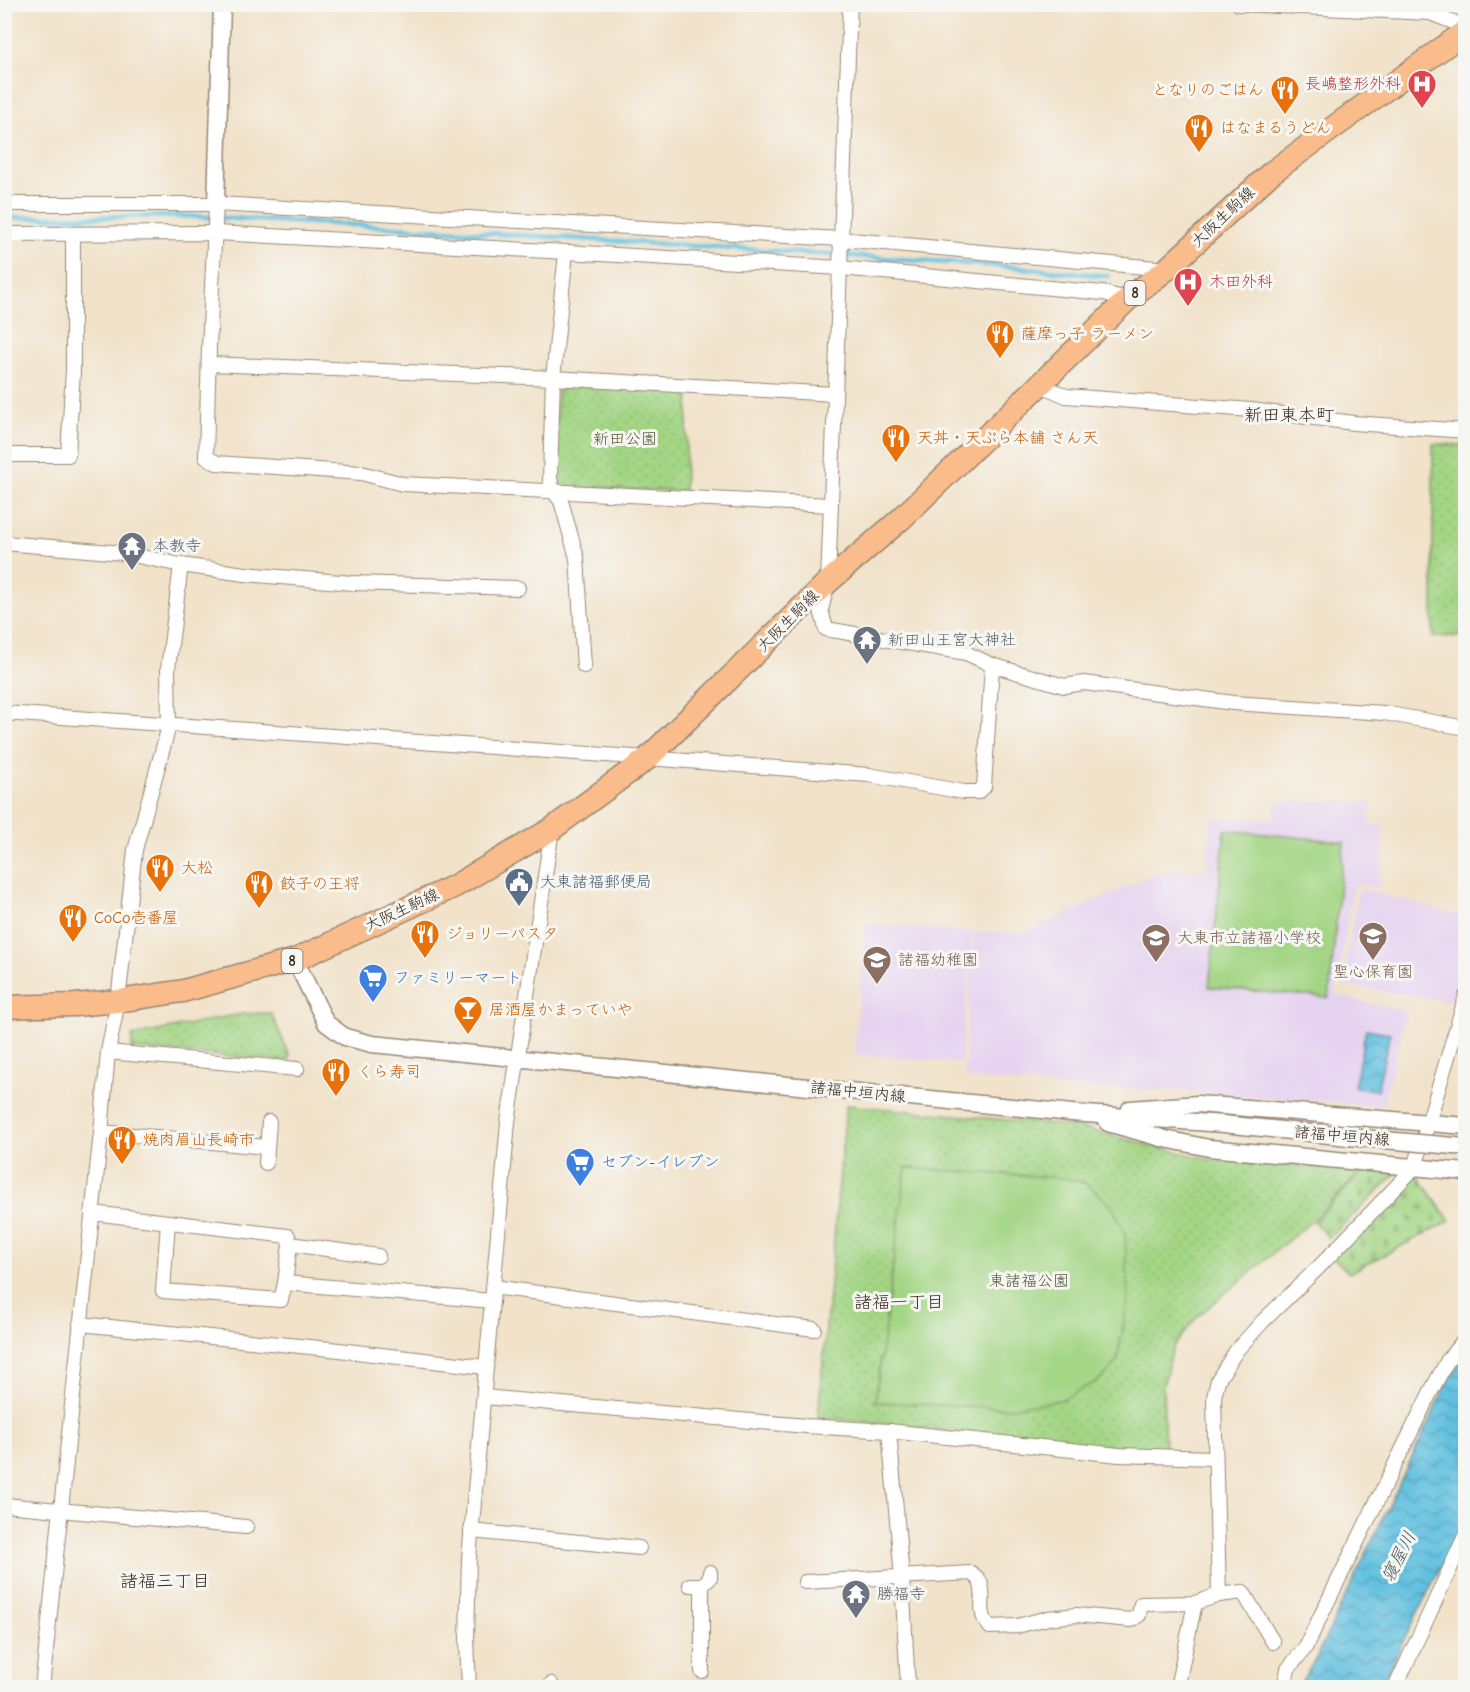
<svg xmlns="http://www.w3.org/2000/svg" width="1470" height="1692" viewBox="0 0 1470 1692" font-family="'Comic Neue','Klee One',sans-serif">
<style>
.built{fill:#e6d3f0}
.cemetery{fill:url(#cemetery-stones);stroke:#6f8051;stroke-width:1.5}
.park{fill:url(#park-dots);stroke:#6f8051;stroke-width:1.5}
.pitch{fill:#a3d584;stroke:#6f8051;stroke-width:1.5}
.water{fill:url(#water-waves);stroke:#4e767f;stroke-width:1.5}
.lines{fill:none;stroke-linecap:round;stroke-linejoin:round}
.stream{stroke:#62c1e0;stroke-width:5}
.minor-casing{stroke:#968674;stroke-width:16}
.tertiary-casing{stroke:#968674;stroke-width:19}
.primary-casing{stroke:#968674;stroke-width:25}
.minor{stroke:#fff;stroke-width:14}
.tertiary{stroke:#fff;stroke-width:16}
.primary{stroke:#fabc8b;stroke-width:22}
.tertiary-bridge-casing{stroke:#968674;stroke-width:19;stroke-linecap:butt}
.tertiary-bridge{stroke:#fff;stroke-width:16}
.labels{text-anchor:middle;dominant-baseline:central;stroke-width:6;stroke-linejoin:round;paint-order:stroke}
.shield{fill:#f6f6f2;stroke:#73675e;stroke-width:1.5}
.shield-label{font-size:15px;font-weight:bold;fill:#3b2a1e}
.health-label{font-size:16px;fill:#be3a42;stroke:#f6f6f2;text-anchor:end}
.food-label{font-size:16px;fill:#c56008;stroke:#f6f6f2;text-anchor:start}
.street-label{font-size:16px;fill:#3b2a1e;stroke:#f6f6f2}
.park-label{font-size:16px;fill:#555538;stroke:#f6f6f2}
.worship-label{font-size:16px;fill:#5b616d;stroke:#f6f6f2;text-anchor:start}
.service-label{font-size:16px;fill:#4e5e75;stroke:#f6f6f2;text-anchor:start}
.education-label{font-size:16px;fill:#785e54;stroke:#f6f6f2;text-anchor:start}
.shop-label{font-size:16px;fill:#366cbe;stroke:#f6f6f2;text-anchor:start}
.neighbourhood-label{font-size:18px;fill:#3b2a1e;stroke:#f6f6f2}
.water-label{font-size:18px;font-style:italic;fill:#475758;stroke:#f6f6f2}
</style>
<defs>
<pattern id="cemetery-stones" width="16" height="16" patternUnits="userSpaceOnUse" patternTransform="scale(1.5)"><rect width="16" height="16" fill="#a3d584"/><path d="M2 7V4a2 2 0 0 1 4 0v3zM10 15v-3a2 2 0 0 1 4 0v3z" fill="#8db772"/></pattern>
<pattern id="park-dots" width="8" height="8" patternUnits="userSpaceOnUse" patternTransform="scale(1.5)"><rect width="8" height="8" fill="#a3d584"/><path d="M2 2h.1M6 6h.1" fill="none" stroke="#8db772" stroke-width="1.8" stroke-linecap="round"/></pattern>
<pattern id="water-waves" width="16" height="10" patternUnits="userSpaceOnUse" patternTransform="scale(1.5)"><rect width="16" height="10" fill="#62c1e0"/><path d="M0 5q4-4 8 0t8 0" fill="none" stroke="#529db5"/></pattern>
</defs>
<rect width="100%" height="100%" fill="#f6f6f2"/>
<filter id="ink" filterUnits="userSpaceOnUse"><feTurbulence type="fractalNoise" baseFrequency=".0167" numOctaves="2"/><feDisplacementMap in="SourceGraphic" scale="12" xChannelSelector="R" yChannelSelector="G"/><feConvolveMatrix kernelMatrix="1 2 1 2 8 2 1 2 1" color-interpolation-filters="sRGB"/></filter>
<filter id="wash" filterUnits="userSpaceOnUse"><feTurbulence type="fractalNoise" baseFrequency=".008" numOctaves="4" result="noise"/><feDisplacementMap in="SourceGraphic" scale="24" xChannelSelector="R" yChannelSelector="G"/><feGaussianBlur stdDeviation="1.35" result="paint"/><feColorMatrix in="noise" values="0 0 0 0 0 0 0 0 0 0 0 0 0 0 0 0 0 1.4 0 .05"/><feComposite in="paint" operator="in"/></filter>
<g filter="url(#wash)">
<rect width="100%" height="100%" fill="#f1e2c9"/>
<!-- built -->
<g class="built">
<path d="M1275,801L1372,802L1369,824L1385,826L1379,887L1354,884L1335,995L1406,1011L1383,1106L1181,1091L1064,1087L964,1078L974,931L1024,933L1158,872L1207,870L1211,818L1274,819Z"/>
<path d="M1359,888L1465,917V962L1457,1002L1341,985Z"/>
<path d="M865,923L972,932L961,1063L854,1054Z"/>
</g>
<!-- cemetery -->
<g class="cemetery">
<path d="M1367,1166L1387,1168L1395,1175L1329,1238L1314,1222Z"/>
<path d="M1417,1175L1450,1221L1349,1273L1333,1257Z"/>
</g>
<!-- park -->
<g class="park">
<path d="M568,385L689,392L684,491L564,488L555,480L557,391Z"/>
<path d="M1433,444L1465,445V636L1433,637Z"/>
<path d="M271,1013L290,1056L288,1061L132,1049V1036L241,1014Z"/>
<path d="M846,1105L1072,1126L1208,1159L1362,1170L1314,1219L1197,1317L1173,1347L1163,1386L1165,1451L1111,1448L818,1417Z"/>
</g>
<!-- pitch -->
<g class="pitch">
<path d="M1225,830L1344,842L1329,998L1209,987Z"/>
<path d="M906,1168L1064,1178L1086,1183L1112,1206L1125,1235L1128,1300L1117,1361L1103,1378L1061,1400L1008,1408L875,1402Z"/>
</g>
<!-- water -->
<g class="water">
<path d="M1366,1029L1390,1033L1377,1091L1354,1087Z"/>
<path d="M1465,1357V1519L1380,1687H1298L1315,1660L1451,1376Z"/>
</g>
<g class="lines">
<!-- stream -->
<path class="stream" d="M4,218L186,216L374,226L822,254L1002,266L1108,276"/>
</g>
</g>
<g filter="url(#ink)">
<g class="lines">
<!-- minor casing -->
<g class="minor-casing">
<g id="minor">
<path d="M850,4L828,582L821,610L826,629L966,653L992,665L1064,686L1084,683L1233,703L1384,713L1466,728"/>
<path d="M1239,4L1430,13L1466,27"/>
<path d="M4,204H216L841,239L1167,269"/>
<path d="M216,204L209,348L206,457L217,463L361,473L403,484L831,505"/>
<path d="M4,234L216,233L566,252L841,268L1103,293L1128,299"/>
<path d="M566,252L553,378L550,478L553,491L561,501L577,558L584,666"/>
<path d="M210,364L553,378L835,394"/>
<path d="M1041,385L1066,396L1251,410L1354,423L1466,431"/>
<path d="M4,455H68L73,370V235"/>
<path d="M4,543L123,553L181,565L245,574L353,583L518,588"/>
<path d="M4,713L648,758L869,775L964,792H978L984,787L992,665"/>
<path d="M108,1052L297,1069"/>
<path d="M101,1132L266,1147"/>
<path d="M266,1163L269,1122"/>
<path d="M92,1213L288,1236L290,1244"/>
<path d="M168,1222L163,1291L281,1300L285,1283"/>
<path d="M378,1256L290,1244L285,1283L492,1301"/>
<path d="M493,1287L814,1329"/>
<path d="M80,1324L330,1349L485,1367"/>
<path d="M484,1397L806,1426L889,1431L1119,1455L1214,1458"/>
<path d="M889,1431L902,1577L908,1688"/>
<path d="M4,1505L246,1527"/>
<path d="M471,1531L639,1548"/>
<path d="M805,1582L971,1573C990,1584 978,1602 984,1618C985,1621 988,1624 990,1627L1017,1626L1048,1618L1076,1615L1131,1620L1139,1615L1141,1604L1195,1603L1219,1595L1243,1592L1273,1642"/>
<path d="M690,1585H702L710,1578V1572"/>
<path d="M702,1585V1671"/>
<path d="M1219,1595L1214,1397L1218,1380L1236,1351L1263,1321L1318,1268L1415,1167L1466,996"/>
<path d="M551,1684L552,1688"/>
<path d="M42,1688L101,1132L108,1052L118,1001L135,850L169,726L168,669L181,565"/>
<path d="M469,1688L467,1640L469,1558L508,1122L552,829"/>
<path d="M1177,1688L1195,1603"/>
<path d="M1284,1688L1288,1669L1305,1648L1431,1391L1449,1358L1466,1338"/>
<path d="M1395,1688L1466,1534"/>
</g>
</g>
<!-- tertiary casing -->
<g class="tertiary-casing">
<g id="tertiary">
<path d="M216,204L222,4"/>
<path d="M295,960L326,1023L345,1037L372,1044L1072,1113L1223,1124L1349,1137"/>
<path d="M1130,1109L1198,1104L1466,1126"/>
<path d="M1108,1123L1165,1139L1209,1148L1466,1172"/>
</g>
</g>
<!-- primary casing -->
<g class="primary-casing">
<path id="primary" d="M4,1007L75,1005L118,1001L183,991L295,960L455,886L552,829L648,758L828,582L902,518L1128,299L1167,269L1271,173L1466,31"/>
</g>
<!-- minor -->
<use href="#minor" class="minor"/>
<!-- tertiary -->
<use href="#tertiary" class="tertiary"/>
<!-- primary -->
<use href="#primary" class="primary"/>
<!-- tertiary-bridge casing -->
<g class="tertiary-bridge-casing">
<path id="tertiary-bridge" d="M1349,1137L1466,1147"/>
</g>
<!-- tertiary-bridge -->
<use href="#tertiary-bridge" class="tertiary-bridge"/>
</g>
</g>
<!-- icons -->
<defs>
<g id="hospital-pin" transform="scale(1.5)"><path d="M0 17L-7.5 6A9.5 9.5 0 1 1 7.5 6Z" fill="#e0444e" stroke="#f6f6f2"/><path d="M-5-5h3v3.5h4V-5h3V5h-3V1.5h-4V5h-3Z" fill="#fff"/></g>
<g id="restaurant-pin" transform="scale(1.5)"><path d="M0 17L-7.5 6A9.5 9.5 0 1 1 7.5 6Z" fill="#e8710a" stroke="#f6f6f2"/><path d="M-5-6h1v4h1v-4h1v4h1v-4h1v5L-1.5 .5V6h-2V.5L-5-1ZM5-6V6H3V1.5H1.5Q1.5-4 5-6Z" fill="#fff"/></g>
<g id="temple-pin" transform="scale(1.5)"><path d="M0 17L-7.5 6A9.5 9.5 0 1 1 7.5 6Z" fill="#6b7280" stroke="#f6f6f2"/><path d="M0-6L5-2H3V0L6.5 2.5H4V6H1.5V3h-3V6H-4V2.5H-6.5L-3 0V-2H-5Z" fill="#fff"/></g>
<g id="civic-pin" transform="scale(1.5)"><path d="M0 17L-7.5 6A9.5 9.5 0 1 1 7.5 6Z" fill="#5c6f8a" stroke="#f6f6f2"/><path d="M-.6-6.5H3V-4.5H.6V-3L4-1V1h2V6H-6V1h2V-1L-.6-3ZM-1.2 2.5V6h2.4V2.5Z" fill="#fff"/></g>
<g id="school-pin" transform="scale(1.5)"><path d="M0 17L-7.5 6A9.5 9.5 0 1 1 7.5 6Z" fill="#8d6e63" stroke="#f6f6f2"/><path d="M0-5L7-2L0 1L-7-2ZM-4 1L0 2.5L4 1V4Q0 6-4 4Z" fill="#fff"/></g>
<g id="supermarket-pin" transform="scale(1.5)"><path d="M0 17L-7.5 6A9.5 9.5 0 1 1 7.5 6Z" fill="#3f7fe0" stroke="#f6f6f2"/><path d="M-6-5.5h2.5l.6 2H6L4.5 2H-2.5L-4.4-4H-6ZM-1.5 3.2a1.3 1.3 0 1 0 .1 0ZM3 3.2a1.3 1.3 0 1 0 .1 0Z" fill="#fff"/></g>
<g id="bar-pin" transform="scale(1.5)"><path d="M0 17L-7.5 6A9.5 9.5 0 1 1 7.5 6Z" fill="#e8710a" stroke="#f6f6f2"/><path d="M-6-5H6L.8 .8V4.5H3.5V6h-7V4.5H-.8V.8Z" fill="#fff"/></g>
</defs>
<g fill-rule="evenodd">
<use href="#hospital-pin" x="1422" y="84"/>
<use href="#restaurant-pin" x="1285" y="90"/>
<use href="#restaurant-pin" x="1199" y="128"/>
<use href="#hospital-pin" x="1188" y="282"/>
<use href="#restaurant-pin" x="1000" y="334"/>
<use href="#restaurant-pin" x="896" y="438"/>
<use href="#temple-pin" x="132" y="546"/>
<use href="#temple-pin" x="867" y="640"/>
<use href="#restaurant-pin" x="160" y="868"/>
<use href="#civic-pin" x="519" y="882"/>
<use href="#restaurant-pin" x="259" y="884"/>
<use href="#restaurant-pin" x="73" y="918"/>
<use href="#restaurant-pin" x="425" y="934"/>
<use href="#school-pin" x="1373" y="936"/>
<use href="#school-pin" x="1156" y="938"/>
<use href="#school-pin" x="877" y="960"/>
<use href="#supermarket-pin" x="373" y="978"/>
<use href="#bar-pin" x="468" y="1010"/>
<use href="#restaurant-pin" x="336" y="1072"/>
<use href="#restaurant-pin" x="122" y="1140"/>
<use href="#supermarket-pin" x="580" y="1162"/>
<use href="#temple-pin" x="856" y="1594"/>
</g>
<g class="labels">
<!-- shield labels -->
<g class="shield">
<rect x="1124.5" y="281" width="21" height="24" rx="4.5"/>
<rect x="281.5" y="949" width="21" height="24" rx="4.5"/>
</g>
<g class="shield-label">
<text x="1135" y="293">8</text>
<text x="292" y="961">8</text>
</g>
<!-- health labels -->
<g class="health-label">
<text x="1401" y="84">長嶋整形外科</text>
<text x="1209" y="282" text-anchor="start">木田外科</text>
</g>
<!-- food labels -->
<g class="food-label">
<text x="1264" y="90" text-anchor="end">となりのごはん</text>
<text x="1220" y="128">はなまるうどん</text>
<text x="1021" y="334">薩摩っ子 ラーメン</text>
<text x="917" y="438">天丼・天ぷら本舗 さん天</text>
<text x="181" y="868">大松</text>
<text x="280" y="884">餃子の王将</text>
<text x="94" y="918">CoCo壱番屋</text>
<text x="446" y="934">ジョリーパスタ</text>
<text x="489" y="1010">居酒屋かまっていや</text>
<text x="357" y="1072">くら寿司</text>
<text x="143" y="1140">焼肉眉山長崎市</text>
</g>
<!-- street labels -->
<g class="street-label">
<text transform="translate(1223 217) rotate(-43)">大阪生駒線</text>
<text transform="translate(788 621) rotate(-45)">大阪生駒線</text>
<text transform="translate(402 910) rotate(-25)">大阪生駒線</text>
<text transform="translate(858 1092) rotate(6)">諸福中垣内線</text>
<text transform="translate(1342 1136) rotate(5)">諸福中垣内線</text>
</g>
<!-- park labels -->
<g class="park-label">
<text x="625" y="439">新田公園</text>
<text x="1029" y="1281">東諸福公園</text>
</g>
<!-- worship labels -->
<g class="worship-label">
<text x="153" y="546">本教寺</text>
<text x="888" y="640">新田山王宮大神社</text>
<text x="877" y="1594">勝福寺</text>
</g>
<!-- service labels -->
<g class="service-label">
<text x="540" y="882">大東諸福郵便局</text>
</g>
<!-- education labels -->
<g class="education-label">
<text x="1177" y="938">大東市立諸福小学校</text>
<text x="898" y="960">諸福幼稚園</text>
<text x="1373" y="972" text-anchor="middle">聖心保育園</text>
</g>
<!-- shop labels -->
<g class="shop-label">
<text x="394" y="978">ファミリーマート</text>
<text x="601" y="1162">セブン-イレブン</text>
</g>
<!-- neighbourhood labels -->
<g class="neighbourhood-label">
<text x="1289" y="415">新田東本町</text>
<text x="899" y="1302">諸福一丁目</text>
<text x="165" y="1581">諸福三丁目</text>
</g>
<!-- water labels -->
<g class="water-label">
<text transform="translate(1399 1557) rotate(-63)">寝屋川</text>
</g>
</g>
<!-- margin -->
<rect width="1470" height="1692" fill="none" stroke="#f6f6f2" stroke-width="24"/>
</svg>
